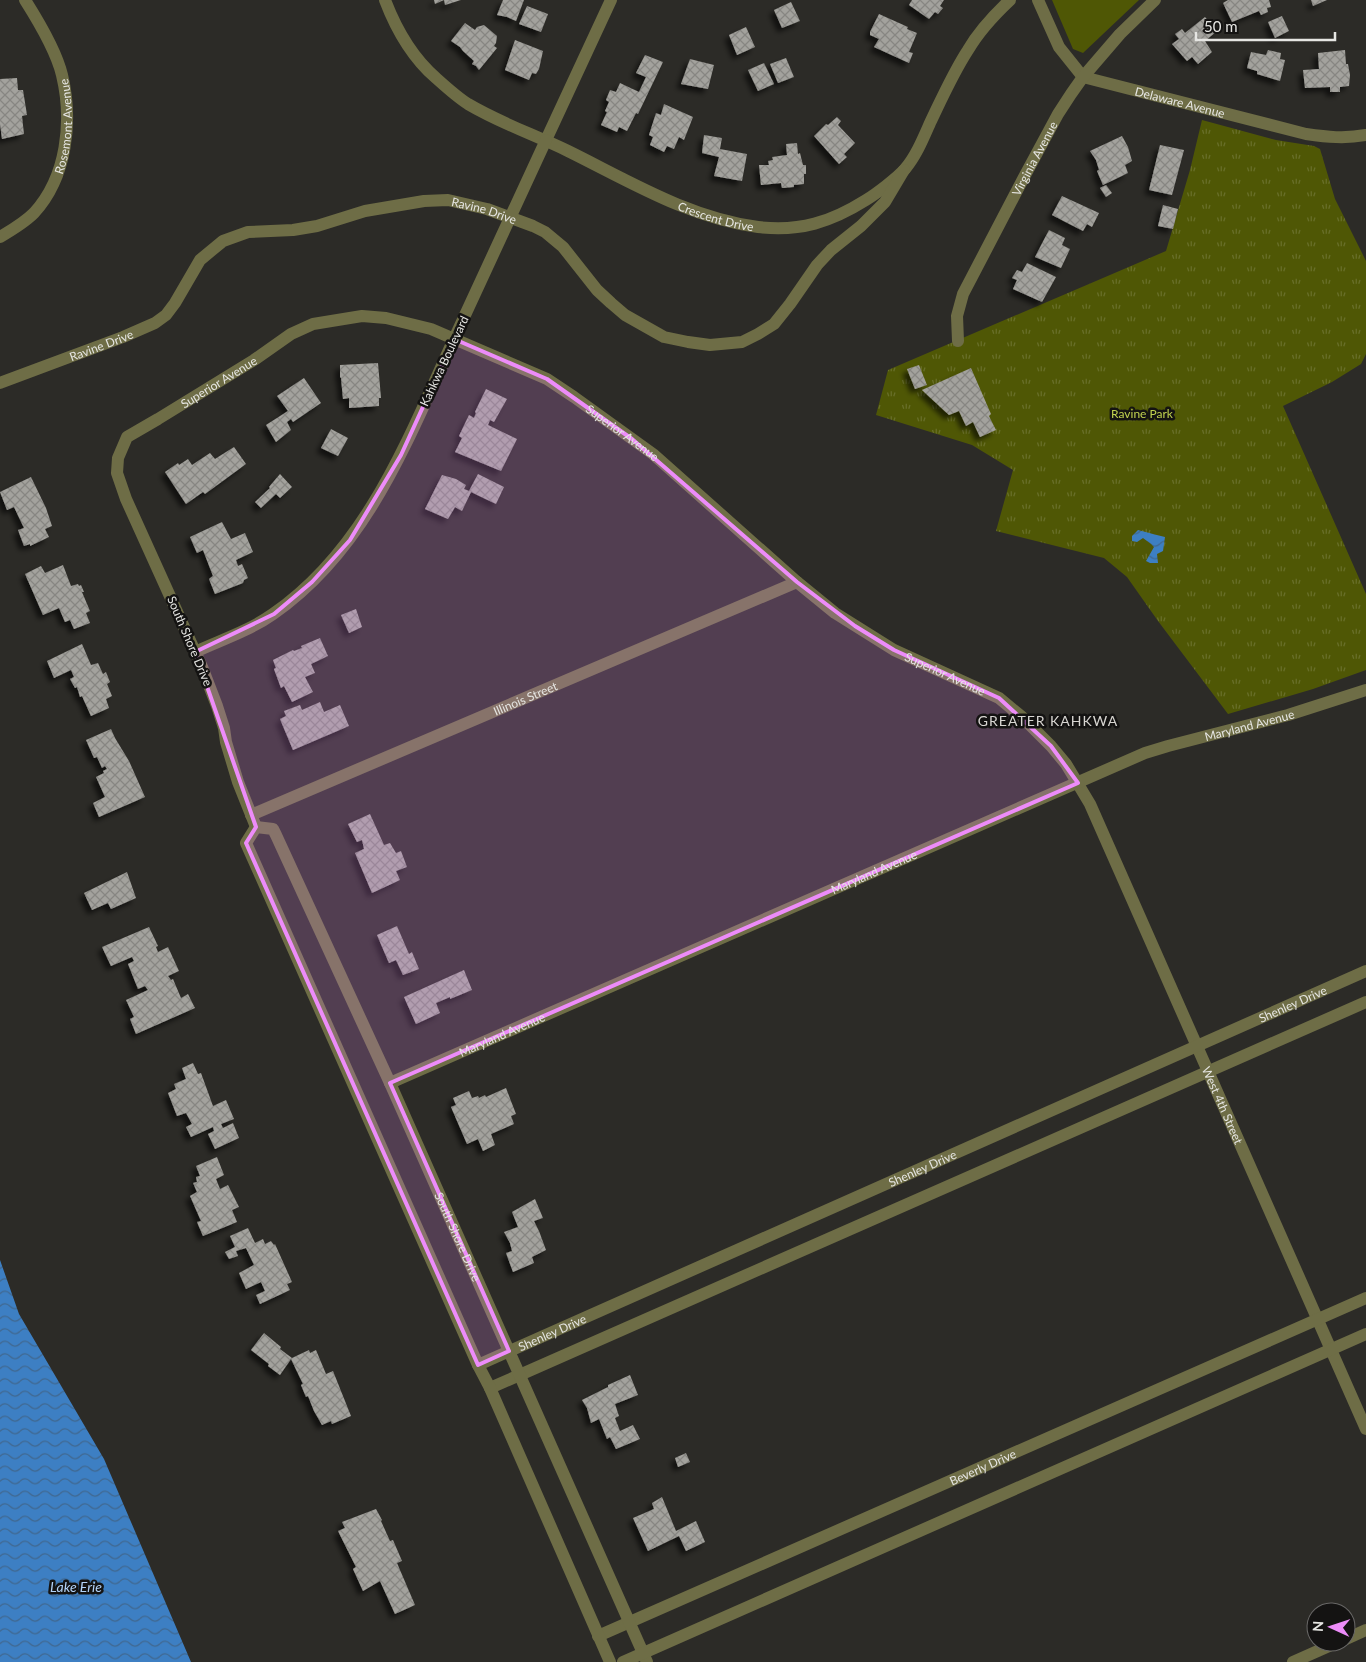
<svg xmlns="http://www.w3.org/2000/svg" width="1366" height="1662" viewBox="0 0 1366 1662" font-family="Lato,sans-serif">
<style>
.grass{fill:#4f5705}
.park{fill:url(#park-tufts)}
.water{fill:url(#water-waves)}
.building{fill:url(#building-cross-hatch);filter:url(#shadow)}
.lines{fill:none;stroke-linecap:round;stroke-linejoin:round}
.street{stroke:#6e6d46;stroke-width:12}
.street-bridge{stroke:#6e6d46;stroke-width:12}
.marked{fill:#ed8cf9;fill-opacity:0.2;stroke:#ed8cf9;stroke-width:4;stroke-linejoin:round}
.labels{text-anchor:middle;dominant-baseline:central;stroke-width:5;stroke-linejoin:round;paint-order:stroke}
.street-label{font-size:12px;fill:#e6e6e3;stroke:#141312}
.park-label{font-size:12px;fill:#c1d24f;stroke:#141312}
.neighbourhood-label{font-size:14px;letter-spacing:1px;fill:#d8d6d2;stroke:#141312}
.water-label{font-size:14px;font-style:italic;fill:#b2d2f7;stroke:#141312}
</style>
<defs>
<pattern id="park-tufts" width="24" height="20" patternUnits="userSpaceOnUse" patternTransform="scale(1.25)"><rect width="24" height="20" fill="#4f5705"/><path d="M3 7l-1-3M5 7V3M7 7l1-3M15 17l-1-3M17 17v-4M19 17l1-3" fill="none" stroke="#686f29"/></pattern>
<pattern id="water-waves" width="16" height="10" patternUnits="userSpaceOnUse" patternTransform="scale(1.25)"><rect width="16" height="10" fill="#3d7fc3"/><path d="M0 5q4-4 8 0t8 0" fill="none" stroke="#406890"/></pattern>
<pattern id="building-cross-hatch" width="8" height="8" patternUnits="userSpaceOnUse" patternTransform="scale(1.25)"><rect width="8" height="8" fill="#a3a29d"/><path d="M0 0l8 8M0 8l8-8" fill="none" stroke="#878682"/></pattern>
<filter id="shadow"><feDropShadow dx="-4.5" dy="4.5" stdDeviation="2.5" flood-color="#0009"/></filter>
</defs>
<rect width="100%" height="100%" fill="#2c2b27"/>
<!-- grass -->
<path class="grass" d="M1052,0H1139L1083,53L1073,49Z"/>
<!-- park -->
<path class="park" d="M1202,120L1276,140L1314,146L1320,149L1335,199L1366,261V354L1361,364L1332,382L1283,406L1366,594V670L1313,689L1228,714L1158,621L1127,577L1104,558L996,531L1013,470L972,445L876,415L888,370L1166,251L1190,170Z"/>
<!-- water -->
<g class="water">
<path d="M1138,530C1147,532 1155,535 1165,537L1163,551L1157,554L1158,563H1150L1146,561L1154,547L1151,544L1143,538L1137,542L1132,541V536Z"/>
<path d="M0,1260L19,1314L104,1459L191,1662H0Z"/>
</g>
<!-- building -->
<g class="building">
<path d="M434,0H461L445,5L444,0L435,4Z"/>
<path d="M503,0H524L516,21L507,17L497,15Z"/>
<path d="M912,0H944L940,6L943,8L938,14L935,12L929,19L909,5Z"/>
<path d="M1228,0H1269L1271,7L1267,8L1268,12L1261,15L1259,11L1232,22L1223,3Z"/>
<path d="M1311,0H1327L1313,6Z"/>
<path d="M791,2L800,21L782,28L774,10Z"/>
<path d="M527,6L548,14L541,32L519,24Z"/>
<path d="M879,14L908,27L907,29L917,33L909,52L913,53L909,63L874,47L879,39L870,35V32Z"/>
<path d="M1282,16L1289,31L1275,38L1268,22Z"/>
<path d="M1205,17L1217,31L1205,41L1212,52L1198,64L1192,57L1187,61L1172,44L1179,39L1175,34L1182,29L1185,33Z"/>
<path d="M465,23L475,30L477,27L484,25L497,36L496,43L494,46L497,48L479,70L476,66L472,64L474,61L463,51L460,47L451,41Z"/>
<path d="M746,27L755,47L737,55L729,35Z"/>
<path d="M515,40L543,51L539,69L536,74L532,73L529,80L505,70Z"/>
<path d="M1268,50L1281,53L1280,59L1285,60L1280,81L1257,74V71L1247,68L1251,52L1266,55Z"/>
<path d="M1345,50L1346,64H1348L1350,75L1349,86L1340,87V92H1330V87L1305,88L1303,70L1319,69L1318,53Z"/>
<path d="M645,55L663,62L638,114L636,113L627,131L619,127L617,132L601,125L607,112L605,111L609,102L606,100L610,90L616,92L620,83L639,92L646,77L636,73Z"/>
<path d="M786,58L794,77L778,83L770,64Z"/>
<path d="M690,59L714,65L708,89L681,84Z"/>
<path d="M764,63L774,84L758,91L748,70Z"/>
<path d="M17,78L18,90H23L27,115L22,116L24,134L2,139L0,124V79Z"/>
<path d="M664,104L693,117L684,140L679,137L674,149L667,146L664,152L650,145L653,137L649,135L656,113L661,115Z"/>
<path d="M837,117L841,121L838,125L855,143L844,154L847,157L839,164L814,136L826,124L828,125Z"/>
<path d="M704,135L722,138L720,149L747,154L742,181L714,176L719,157L702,153Z"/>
<path d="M1122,136L1128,147L1132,161L1125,165L1128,173L1103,185L1097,171L1099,170L1096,160L1090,151Z"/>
<path d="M797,143L798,154L800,153L803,165H806V174H804V184L794,185V187L782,188L781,183L761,185L759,165H769L768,161L773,160L772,157L787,155L786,144Z"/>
<path d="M1160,145L1184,150L1172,195L1149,190Z"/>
<path d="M1106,185L1112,193L1106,197L1100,188Z"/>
<path d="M1062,196L1099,213L1092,227L1087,224L1083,231L1052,215Z"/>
<path d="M1163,205L1178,209L1173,229L1158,226Z"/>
<path d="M1049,230L1065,238L1062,245L1070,249L1061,268L1035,257Z"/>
<path d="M1027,263L1056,277L1042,302L1013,289L1017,280L1012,278L1017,270L1022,272Z"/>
<path d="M378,363L381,398H379V406L349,408V398L343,399L341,378L340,377V365Z"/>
<path d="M919,365L927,385L915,389L907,369Z"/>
<path d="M971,368L991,414L989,416L996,430L980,437L973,422L966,426L959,411L949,415L922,390Z"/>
<path d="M304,378L321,403L293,422L291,419L287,422L291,430L276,442L266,425L288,411L277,396Z"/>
<path d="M486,389L507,399L494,422L490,420L488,425L517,439L501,471L455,452L462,438L459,436L469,415L474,418L476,413L475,412Z"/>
<path d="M331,429L348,438L338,456L321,448Z"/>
<path d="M234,447L246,464L205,494L203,492L186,504L165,472L178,463L179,465L188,459L192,465L210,453L215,459Z"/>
<path d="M280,474L292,487L280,498L276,494L261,508L255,502L270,488L269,487Z"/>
<path d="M478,474L504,487L496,504L471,492L462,511L455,507L448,519L425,509L442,475L456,479L466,485L464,489L469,491Z"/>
<path d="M31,477L46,508L52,526L45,529L49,537L30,546V544L24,546L18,530L24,528L14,507L7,510L0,492Z"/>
<path d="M222,522L231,539L245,533L253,552L236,560L238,566L242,564L248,578L244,580L243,583L215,594L209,579L213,576L203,550L197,553L190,537Z"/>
<path d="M63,565L71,586L78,584L79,586L81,585L84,592H82L90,611L86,613L90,623L74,629L70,620L65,622L59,608L43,615L25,574L41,566L45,573Z"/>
<path d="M356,609L362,627L349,633L341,615Z"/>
<path d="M320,638L328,656L311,664L315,673L305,677L313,692L292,702L284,686L281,688L274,669L276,668L273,660L293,650L294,651L302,648L301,646Z"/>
<path d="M82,644L91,665L98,663L103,674L106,672L110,682L107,684L112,696L106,699L109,708L91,716L82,696L80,697L77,687L75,688L70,679L74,677L71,670L54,678L47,661Z"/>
<path d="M320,702L324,712L340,705L349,726L293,750L280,719L286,716L284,711L300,705L302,710Z"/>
<path d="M111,729L115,738L129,761L145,797L99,817L93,803L105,797L96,777L104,773L103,771L107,769L105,766L102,768L97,757L94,758L86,740Z"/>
<path d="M370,814L384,845L390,843L396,853L401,851L407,867L396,871L400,880L372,893L355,853L364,849L362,840L357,842L348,824Z"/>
<path d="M127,872L136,898L111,909L108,903L92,910L84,893Z"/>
<path d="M397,926L409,954L412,952L419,969L403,975L396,960L389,963L377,935Z"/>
<path d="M149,927L158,946L156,947L158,952L168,947L179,971L168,976L171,980L173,979L181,998L188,994L195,1008L136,1034L130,1019L134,1017L126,1000L148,990L145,986L138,989L128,964L134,961L132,957L111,966L102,947Z"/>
<path d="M464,970L472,990L450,999V997L436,1003L440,1013L416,1024L404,997Z"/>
<path d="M193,1063L198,1074L201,1073L213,1106L226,1100L234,1119L221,1124L223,1128L233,1123L239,1138L215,1149L208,1134L214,1131L213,1127L191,1137L186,1127L192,1124L186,1113L177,1116L168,1093L176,1089L174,1084L186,1079L182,1068Z"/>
<path d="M506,1088L516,1114L511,1116L514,1124L491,1134L495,1145L483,1151L478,1139L467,1144L451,1107L456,1105L453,1098L469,1091L472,1098L478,1096L479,1098L485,1095L486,1097Z"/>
<path d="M217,1157L224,1175L216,1179L220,1189L228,1185L239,1207L232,1210L237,1222L203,1236L197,1222L201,1221L190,1196L197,1192L193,1183L197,1182L196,1177L200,1176L196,1166Z"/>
<path d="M535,1199L543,1218L534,1221L539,1231L546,1250L532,1257L534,1263L513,1272L506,1253L512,1251L510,1243L504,1232L518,1227L512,1212Z"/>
<path d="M248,1228L255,1243L263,1239L265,1244L271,1241L274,1245L275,1244L292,1282L287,1284L290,1290L260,1304L256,1295L265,1291L261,1282L246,1289L239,1273L254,1265L246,1248L236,1251L238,1256L229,1259L225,1252L235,1247L230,1236Z"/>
<path d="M264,1333L281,1347L280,1349L292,1358L309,1350L310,1353L316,1350L326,1374L333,1371L351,1416L332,1424L331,1421L322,1425L314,1411L308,1396L306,1397L301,1385L303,1384L291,1359L280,1375L268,1366L269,1364L251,1350Z"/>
<path d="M630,1375L638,1395L615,1404L619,1416L615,1418L620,1431L633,1425L640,1439L616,1449L610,1437L607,1439L599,1419L591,1423L587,1408L582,1400L608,1387V1385Z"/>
<path d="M686,1453L690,1462L678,1467L675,1458Z"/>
<path d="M662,1497L676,1531L696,1521L705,1542L686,1551L679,1536L648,1551L633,1518L654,1509L652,1503Z"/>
<path d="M376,1509L382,1520L381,1521L390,1541L393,1540L402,1561L397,1563L415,1605L395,1614L380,1581L363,1591L353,1569L356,1567L338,1531L345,1528L342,1522Z"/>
</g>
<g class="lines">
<!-- street -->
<g class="street">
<path id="s1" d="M385,0C396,29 413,58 436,78C446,87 457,97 468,104C500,123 535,135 568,151C629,181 689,218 758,227C800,232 831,222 866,200C876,194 897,178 905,169C916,156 923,139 930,123C942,98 953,73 968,50C979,31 994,15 1010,0"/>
<path id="s2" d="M1038,0L1059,47L1083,77L1306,134C1327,137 1345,139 1366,135"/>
<path d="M546,140L611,0"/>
<path id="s3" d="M0,237C12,230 24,223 34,213C67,177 73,121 62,75C56,50 39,22 25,0"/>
<path id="s4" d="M958,341L957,316L963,294L1023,179L1058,114L1071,94L1083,77L1120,34L1155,0"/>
<path id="s5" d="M0,383L123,337L155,323L166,315L175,303L200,260L223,241L248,232L293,230L317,226L365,211L424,201L448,200L487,209L533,226L545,232L563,247L597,290L611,303L625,315L664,337L688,342L710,345L742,342L758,334L774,324L790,304L817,265L831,250L861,226L885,202L904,170"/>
<path d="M195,652C221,640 249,631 273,614C367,549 408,439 454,339"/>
<path id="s6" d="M251,815L797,582"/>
<path id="s7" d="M256,827L238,782L226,742L224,728L217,706L202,667L126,499L117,473L118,458L127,437L158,419L254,360L291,334L313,324L362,316L386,318L431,329L547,379L574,397L653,454L797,582L835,613L894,650L999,698L1022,717L1051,746L1066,764L1090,804L1366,1429"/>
<path id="s8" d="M390,1083L1145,753L1168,746L1288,715L1366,690"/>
<path id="s9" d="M478,1365L1366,971"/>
<path d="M490,1388L1366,1002"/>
<path id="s10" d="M598,1636L1366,1298"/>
<path d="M1346,1639L1366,1630"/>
<path id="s11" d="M610,1662L490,1388L478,1365L246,843L256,827L273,829L276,835L390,1083L647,1662"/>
<path d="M623,1662L1366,1334"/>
<path d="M1293,1662L1338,1642"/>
</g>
<!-- street-bridge -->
<path class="street-bridge" d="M454,339L546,140"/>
</g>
<!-- marked area -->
<path class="marked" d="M454,339L547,379L632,439L797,582L855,626L894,650L999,698L1051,746L1078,783L390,1083L509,1351L478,1365L246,843L256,827L195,652L274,614L312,582L350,540L401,455Z"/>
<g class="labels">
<!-- street labels -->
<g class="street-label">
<text stroke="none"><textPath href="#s2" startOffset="190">Delaware Avenue</textPath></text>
<text stroke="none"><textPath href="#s3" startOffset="136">Rosemont Avenue</textPath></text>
<text stroke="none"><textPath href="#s4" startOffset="201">Virginia Avenue</textPath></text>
<text stroke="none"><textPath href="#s5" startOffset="542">Ravine Drive</textPath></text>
<text stroke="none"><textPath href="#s1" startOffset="408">Crescent Drive</textPath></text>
<text stroke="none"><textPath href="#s5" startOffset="108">Ravine Drive</textPath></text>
<text transform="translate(444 361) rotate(-65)">Kahkwa Boulevard</text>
<text stroke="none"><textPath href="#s7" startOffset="526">Superior Avenue</textPath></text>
<text stroke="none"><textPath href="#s7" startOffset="976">Superior Avenue</textPath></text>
<text transform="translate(190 641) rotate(67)">South Shore Drive</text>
<text stroke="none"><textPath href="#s7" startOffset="1381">Superior Avenue</textPath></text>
<text stroke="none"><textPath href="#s6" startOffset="298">Illinois Street</textPath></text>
<text stroke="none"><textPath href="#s8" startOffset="932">Maryland Avenue</textPath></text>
<text stroke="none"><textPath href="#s8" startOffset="528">Maryland Avenue</textPath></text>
<text stroke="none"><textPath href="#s9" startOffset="891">Shenley Drive</textPath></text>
<text stroke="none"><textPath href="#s8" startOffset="122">Maryland Avenue</textPath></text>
<text stroke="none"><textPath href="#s7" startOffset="1910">West 4th Street</textPath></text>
<text stroke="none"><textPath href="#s9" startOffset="486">Shenley Drive</textPath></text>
<text stroke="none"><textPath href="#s11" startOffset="1380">South Shore Drive</textPath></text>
<text stroke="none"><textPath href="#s9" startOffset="81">Shenley Drive</textPath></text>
<text stroke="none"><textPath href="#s10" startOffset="420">Beverly Drive</textPath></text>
</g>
<!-- park labels -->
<g class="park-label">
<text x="1142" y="413">Ravine Park</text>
</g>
<!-- neighbourhood labels -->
<g class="neighbourhood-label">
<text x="1048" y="720">GREATER KAHKWA</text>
</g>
<!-- water labels -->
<g class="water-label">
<text x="76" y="1586">Lake Erie</text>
</g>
</g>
<!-- north arrow -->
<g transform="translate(1331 1627) rotate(273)"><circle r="24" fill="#141312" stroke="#686766"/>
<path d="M0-4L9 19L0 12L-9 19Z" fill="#ed8cf9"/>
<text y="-8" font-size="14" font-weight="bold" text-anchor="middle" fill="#e6e6e3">N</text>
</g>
<!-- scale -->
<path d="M1196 32v8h139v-8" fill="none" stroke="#e6e6e3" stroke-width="2.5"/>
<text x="1204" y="32" font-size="15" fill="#e6e6e3" stroke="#141312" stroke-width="4" paint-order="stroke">50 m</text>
</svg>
